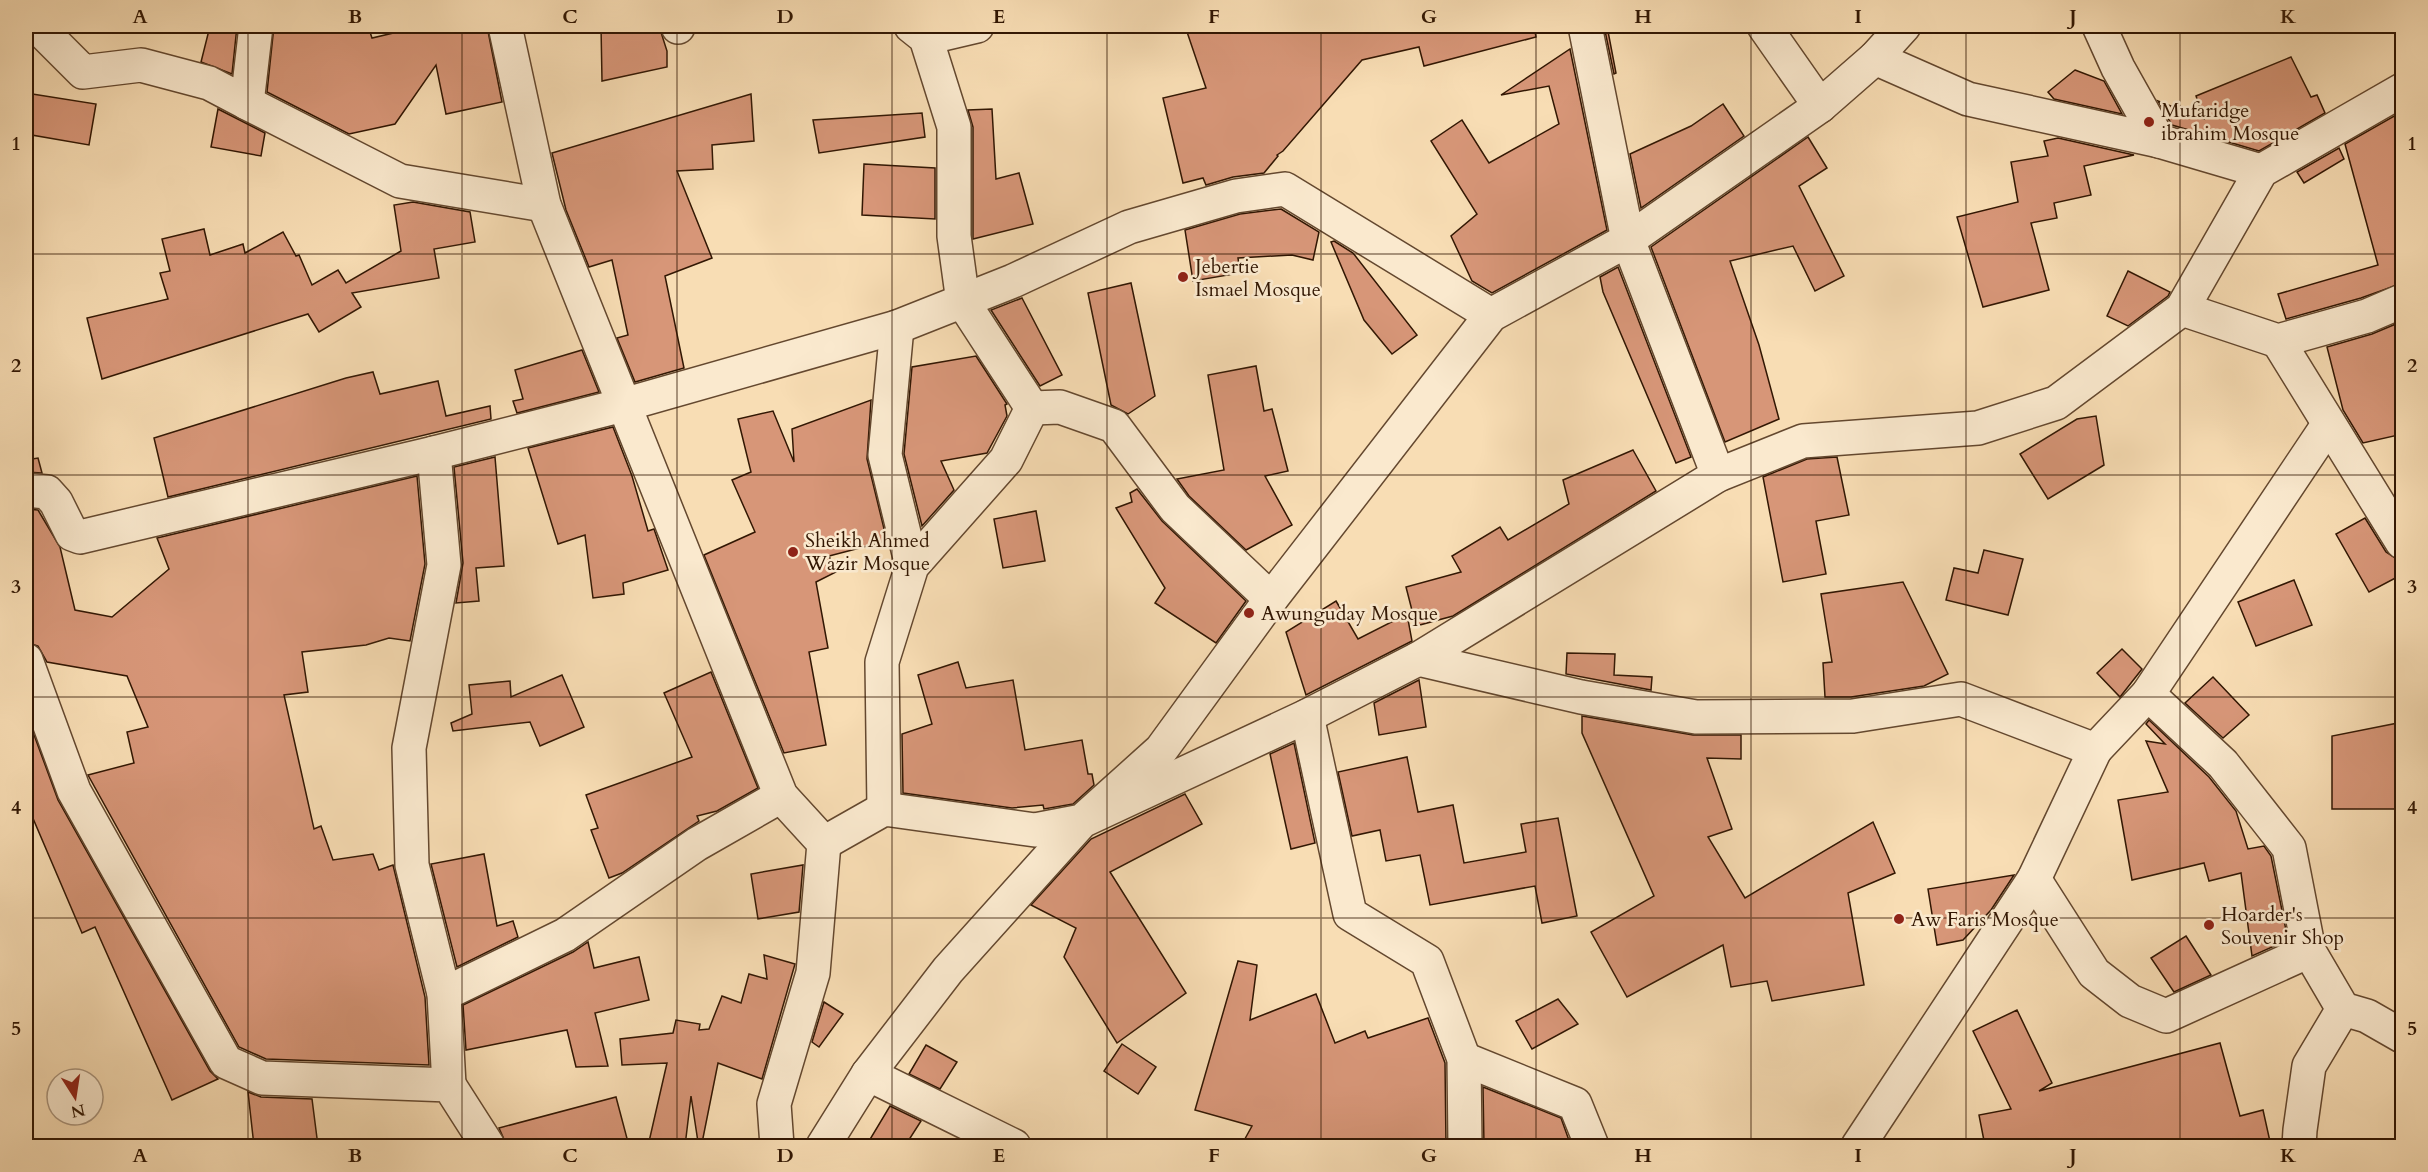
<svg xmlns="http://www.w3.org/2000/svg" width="2428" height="1172" viewBox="0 0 2428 1172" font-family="Cardo,serif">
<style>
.building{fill:#d79678;stroke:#321703;stroke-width:1.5}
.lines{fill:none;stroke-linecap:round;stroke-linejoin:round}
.minor-casing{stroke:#64482f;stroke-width:36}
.minor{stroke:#fae9ce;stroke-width:33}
.grid{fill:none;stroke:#321703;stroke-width:1.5;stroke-opacity:0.55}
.poi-dot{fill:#8f2418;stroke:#fae9ce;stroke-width:2}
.labels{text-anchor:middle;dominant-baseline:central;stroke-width:5;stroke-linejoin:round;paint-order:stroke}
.poi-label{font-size:20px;fill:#321703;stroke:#fae9ce;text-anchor:start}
.neatline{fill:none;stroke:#321703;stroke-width:2}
.grid-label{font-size:20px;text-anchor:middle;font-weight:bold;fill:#321703}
</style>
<rect width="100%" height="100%" fill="#f8ddb4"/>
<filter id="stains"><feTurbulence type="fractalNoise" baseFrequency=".00333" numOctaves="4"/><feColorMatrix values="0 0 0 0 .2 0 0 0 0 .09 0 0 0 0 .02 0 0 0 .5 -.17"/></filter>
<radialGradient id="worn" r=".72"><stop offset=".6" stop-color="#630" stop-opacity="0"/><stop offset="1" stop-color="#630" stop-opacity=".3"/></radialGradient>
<!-- building -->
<g class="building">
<path d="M210,26H237L232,74L201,62Z"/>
<path d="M274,26H368L372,38L423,26H487L502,102L446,114L436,65L395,124L349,134L267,92Z"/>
<path d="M601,26H659L667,51V67L602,81Z"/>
<path d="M1185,26H1534L1536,37L1424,66L1419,47L1362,60L1283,151L1277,155L1278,156L1264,173L1233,177L1206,185L1203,178L1183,183L1163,98L1206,88Z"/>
<path d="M1604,26H1607L1616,73L1614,74Z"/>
<path d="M1570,49L1607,230L1492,293L1472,281L1451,236L1477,214L1431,141L1462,120L1489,163L1559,124L1549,86L1501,95Z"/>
<path d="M2291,57L2311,97L2317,95L2325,113L2259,151L2205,135L2203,132L2199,133L2172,125L2158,101L2204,119L2196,96Z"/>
<path d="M2075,70L2104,81L2122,114L2054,99L2048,92Z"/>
<path d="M26,93L96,104L89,145L26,134Z"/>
<path d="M751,94L754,141L712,145L713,169L677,171L712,258L665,276L684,368L635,382L617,338L628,335L612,260L589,267L566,210L552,153Z"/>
<path d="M1723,104L1744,136L1641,208L1630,154L1691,126Z"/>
<path d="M218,109L265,133L261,156L211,147Z"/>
<path d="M992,109L996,179L1019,173L1033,224L973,239V127L968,110Z"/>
<path d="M2403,111V283L2361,298L2286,319L2278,294L2378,265L2345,144Z"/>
<path d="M922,113L925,137L819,153L813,120Z"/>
<path d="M1808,137L1827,168L1799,186L1844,276L1815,291L1793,246L1730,261L1759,345L1779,419L1725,442L1651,247Z"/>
<path d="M2058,138L2134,155L2084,166L2091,195L2054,203L2057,218L2031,223L2049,290L1983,307L1957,217L2018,202L2011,162L2048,156L2044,141Z"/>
<path d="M2339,148L2344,159L2304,183L2297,172Z"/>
<path d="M864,164L935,168V219L862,215Z"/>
<path d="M413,202L470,212L475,242L434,249L439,278L352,293L361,307L319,332L308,314L102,379L87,318L168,299L160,273L170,271L162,239L204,229L210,255L243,244L245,253L283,232L296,256L299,255L312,285L338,270L346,283L401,251L394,205Z"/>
<path d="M1281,209L1319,232L1313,260L1292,255L1238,258L1240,273L1193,281L1185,230L1240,214Z"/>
<path d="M1334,241L1353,253L1417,335L1392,354L1364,320L1331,242Z"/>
<path d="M1618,267L1691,457L1676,463L1603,292L1600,277Z"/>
<path d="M2128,271L2170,292L2168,296L2128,326L2107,316Z"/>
<path d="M1131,283L1155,396L1128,414L1111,405L1088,293Z"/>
<path d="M1022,298L1062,375L1040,386L991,310Z"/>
<path d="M2403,321V434L2363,443L2343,410L2327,347L2372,334Z"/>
<path d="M582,350L599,392L517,413L513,401L523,399L515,370Z"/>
<path d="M976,356L1007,404L1005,405L1007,416L987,453L941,461L954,490L922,526L904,454L912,367Z"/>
<path d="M1256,366L1264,411L1272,409L1288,471L1265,476L1292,525L1246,550L1189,496L1177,479L1224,470L1208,375Z"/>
<path d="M373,372L380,394L438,381L446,416L490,406L491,419L168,497L154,438L346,378Z"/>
<path d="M871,400L867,459L887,541L829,556L836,572L816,582L828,648L809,652L826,745L784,753L704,555L755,532L732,480L751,472L738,419L773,411L794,462L792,429Z"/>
<path d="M2096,416L2104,465L2048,499L2020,454L2077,419Z"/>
<path d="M613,427L632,476L648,531L654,529L668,570L623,583L624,594L593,598L585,535L558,544L528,448Z"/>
<path d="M1633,450L1656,491L1453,616L1416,626L1406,587L1461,572L1452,556L1500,527L1508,540L1569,504L1563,480Z"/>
<path d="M495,457L504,566L476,568L479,601L456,603L463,563L454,467Z"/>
<path d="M1837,457L1849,515L1816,521L1826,574L1783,582L1763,477L1807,459Z"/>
<path d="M38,458L42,473L26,472V460Z"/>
<path d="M417,476L425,564L410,641L389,638L366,645L302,652L308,692L284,695L314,829L321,826L333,860L373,854L379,870L393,865L425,997L429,1065L266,1059L239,1047L88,775L134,763L127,732L148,727L127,676L47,662L38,646L26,642V509L38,510L60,547L75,610L112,617L169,569L157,538Z"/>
<path d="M1137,489L1162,521L1246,601L1216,643L1155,603L1165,588L1116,508L1132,502L1130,493Z"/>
<path d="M1036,511L1045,561L1003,568L994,519Z"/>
<path d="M2365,518L2386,552L2403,563V574L2369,592L2336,534Z"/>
<path d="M1984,550L2023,559L2008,615L1946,600L1954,568L1978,573Z"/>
<path d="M2294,580L2312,625L2256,646L2238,602Z"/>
<path d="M1903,582L1948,674L1924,686L1851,697H1825L1823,663L1832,662L1821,594Z"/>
<path d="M1336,601L1358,639L1407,614L1412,641L1306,695L1286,632Z"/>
<path d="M2122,649L2142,669L2120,697L2097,673Z"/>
<path d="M1567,653L1615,654L1614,675L1652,677L1651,690L1566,674Z"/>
<path d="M958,662L966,688L1013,680L1025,750L1082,740L1088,774H1092L1094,785L1073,804L1044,809L1043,805L1012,808L903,793L902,734L932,724L918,675Z"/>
<path d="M711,672L758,788L717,811L697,816L699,821L622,873L609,878L591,830L598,828L586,795L692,757L664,693Z"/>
<path d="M562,675L584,727L540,746L530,722L453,731L451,723L472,714L469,685L510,681L511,697Z"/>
<path d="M2213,677L2249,715L2223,738L2185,703Z"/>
<path d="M1419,680L1426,727L1379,735L1374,703Z"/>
<path d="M26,713L58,800L210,1071L218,1079L172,1100L95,927L82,933L26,802Z"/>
<path d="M1582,716L1693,735H1741V759L1707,758L1732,829L1708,837L1745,898L1873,822L1895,873L1848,893L1864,985L1772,1001L1767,981L1731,987L1723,945L1627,997L1591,932L1654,896L1582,733Z"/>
<path d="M2149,720L2209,777L2236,811L2248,849L2264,846L2271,856L2288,940L2252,956L2241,873L2209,881L2204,863L2132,880L2118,800L2168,792L2146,741L2165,744L2146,724Z"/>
<path d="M2403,722V809H2332V736Z"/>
<path d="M1294,743L1315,843L1291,849L1270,754Z"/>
<path d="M1407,757L1418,812L1453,805L1464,863L1526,852L1521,824L1558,818L1577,916L1542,923L1535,886L1430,905L1420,855L1386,861L1380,830L1352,836L1338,772Z"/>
<path d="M1185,794L1202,824L1110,872L1186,993L1117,1043L1064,957L1076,928L1031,905L1091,839Z"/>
<path d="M484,854L497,926L513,921L518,937L457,967L431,864Z"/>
<path d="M803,865L799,912L758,919L751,874Z"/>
<path d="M2014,875L1991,910L1963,940L1937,945L1928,889Z"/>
<path d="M2186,936L2211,975L2174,992L2151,958Z"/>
<path d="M588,942L594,968L639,957L649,1000L595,1013L608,1066L576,1067L567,1030L466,1050L463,1005L573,952Z"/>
<path d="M764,955L795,964L762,1079L718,1063L702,1143L698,1142L691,1096L685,1146H648L667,1063L622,1065L620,1039L673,1033L676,1020L700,1024L699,1030L709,1029L722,996L741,1003L749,974L767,979Z"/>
<path d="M1238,961L1257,965L1250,1020L1316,994L1335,1043L1365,1031L1368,1038L1428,1018L1445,1063L1446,1146H1241L1252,1126L1195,1110Z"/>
<path d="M1558,999L1578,1024L1532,1049L1516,1021Z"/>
<path d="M824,1002L843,1014L819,1047L812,1042Z"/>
<path d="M2017,1010L2052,1083L2039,1091L2220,1043L2240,1116L2263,1110L2271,1146H1985L1979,1115L2011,1109L1973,1031Z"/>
<path d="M1122,1044L1156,1067L1138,1094L1104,1071Z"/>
<path d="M926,1045L957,1062L940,1089L909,1074Z"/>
<path d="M1483,1087L1561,1118L1571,1146H1484Z"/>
<path d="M248,1092L261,1097L312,1099L318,1146H254Z"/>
<path d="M616,1097L629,1146H507L499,1128Z"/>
<path d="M890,1106L921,1121L905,1146H866Z"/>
</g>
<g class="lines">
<!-- minor casing -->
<g class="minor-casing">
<g id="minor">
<path d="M37,26L83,72L141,65L209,83L247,103L256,26"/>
<path d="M505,26L544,205L781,796L824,843L813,973L774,1104L777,1146"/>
<path d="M678,26V27"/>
<path d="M911,26L926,38L954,127V236L963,302L1032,408L1060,407L1114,426L1175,508L1271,599"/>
<path d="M1585,26L1628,240L1718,475"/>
<path d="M1764,26L1820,106"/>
<path d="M2099,26L2118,68L2159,141"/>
<path d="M926,38L977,26"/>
<path d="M1875,58L1968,99L2159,141L2261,171"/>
<path d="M247,103L400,181L544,205"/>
<path d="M2182,309L2278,341L2367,316L2402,301"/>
<path d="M897,327L885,455L912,566"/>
<path d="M2278,341L2402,542"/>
<path d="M434,453L623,405L897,327L1013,281L1129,227L1236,196L1285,189L1491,315"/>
<path d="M26,490L47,492L56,502L72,534L80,537L434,453L444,565L409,748L412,865L444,994L449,1085"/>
<path d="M1418,659L1581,697L1696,717L1853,716L1961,699L2095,750L2034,879L1858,1146"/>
<path d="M26,660L74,791L226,1062L262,1078L449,1085L488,1146"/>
<path d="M2148,694L2223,764L2289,848L2309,951L2343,1009L2367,1016L2402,1036"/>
<path d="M1307,716L1350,914L1427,961L1464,1059L1465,1146"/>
<path d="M2095,750L2148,694L2328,425"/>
<path d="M884,809L882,662L912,566L1006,460L1032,408"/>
<path d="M824,843L884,809L1035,830L1082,821L1161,750L1271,599L1491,315L1628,240L1820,106L1875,58L1904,26"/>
<path d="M2034,879L2094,973L2130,1001L2166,1016L2309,951"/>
<path d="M444,994L565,935L697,844L781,796"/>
<path d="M1464,1059L1575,1104L1592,1146"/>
<path d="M868,1074L1014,1146"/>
<path d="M823,1146L868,1074L948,970L1082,821L1307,716L1418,659L1718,475L1803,441L1978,428L2056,403L2182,309L2261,171L2402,90"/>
<path d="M2299,1146L2300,1130L2309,1066L2343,1009"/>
</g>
</g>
<!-- minor -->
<use href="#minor" class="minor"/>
</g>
<!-- grid -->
<path class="grid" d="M248,26V1146M462,26V1146M677,26V1146M892,26V1146M1107,26V1146M1321,26V1146M1536,26V1146M1751,26V1146M1966,26V1146M2180,26V1146M26,254H2402M26,475H2402M26,697H2402M26,918H2402"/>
<!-- markers -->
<g class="poi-dot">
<circle cx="2149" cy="122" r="6"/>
<circle cx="1183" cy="277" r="6"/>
<circle cx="793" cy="552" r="6"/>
<circle cx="1249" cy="613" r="6"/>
<circle cx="1899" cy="919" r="6"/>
<circle cx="2209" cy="925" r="6"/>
</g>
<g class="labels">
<!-- poi labels -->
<g class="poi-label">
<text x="2161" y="110">Mufaridge<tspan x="2161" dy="23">ibrahim Mosque</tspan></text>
<text x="1195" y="266">Jebertie<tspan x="1195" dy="23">Ismael Mosque</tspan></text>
<text x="805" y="540">Sheikh Ahmed<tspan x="805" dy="23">Wazir Mosque</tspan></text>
<text x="1261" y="613">Awunguday Mosque</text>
<text x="2221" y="914">Hoarder's<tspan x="2221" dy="23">Souvenir Shop</tspan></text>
<text x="1911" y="919">Aw Faris Mosque</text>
</g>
</g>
<!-- margin -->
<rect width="2428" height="1172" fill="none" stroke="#f8ddb4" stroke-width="66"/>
<!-- north arrow -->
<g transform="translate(75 1097) rotate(168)"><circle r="28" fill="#fae9ce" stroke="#aa957d" stroke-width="1.5"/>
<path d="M0-4.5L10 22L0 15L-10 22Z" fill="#8f2418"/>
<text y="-9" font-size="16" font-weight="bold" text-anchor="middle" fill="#321703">N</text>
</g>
<rect x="33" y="33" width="2362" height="1106" class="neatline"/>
<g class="grid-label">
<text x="140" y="23">A</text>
<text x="355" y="23">B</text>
<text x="570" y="23">C</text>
<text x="785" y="23">D</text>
<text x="999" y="23">E</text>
<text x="1214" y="23">F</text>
<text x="1429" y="23">G</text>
<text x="1643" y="23">H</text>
<text x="1858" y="23">I</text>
<text x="2073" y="23">J</text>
<text x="2288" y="23">K</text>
<text x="16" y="150">1</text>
<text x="2412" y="150">1</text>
<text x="16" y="372">2</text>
<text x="2412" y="372">2</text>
<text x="16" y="593">3</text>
<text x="2412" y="593">3</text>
<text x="16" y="814">4</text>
<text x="2412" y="814">4</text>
<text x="16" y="1035">5</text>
<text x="2412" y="1035">5</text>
<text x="140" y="1162">A</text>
<text x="355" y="1162">B</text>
<text x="570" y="1162">C</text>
<text x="785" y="1162">D</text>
<text x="999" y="1162">E</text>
<text x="1214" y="1162">F</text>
<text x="1429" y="1162">G</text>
<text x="1643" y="1162">H</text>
<text x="1858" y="1162">I</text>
<text x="2073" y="1162">J</text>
<text x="2288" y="1162">K</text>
</g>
<rect width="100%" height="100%" filter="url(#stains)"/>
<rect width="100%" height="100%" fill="url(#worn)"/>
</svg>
